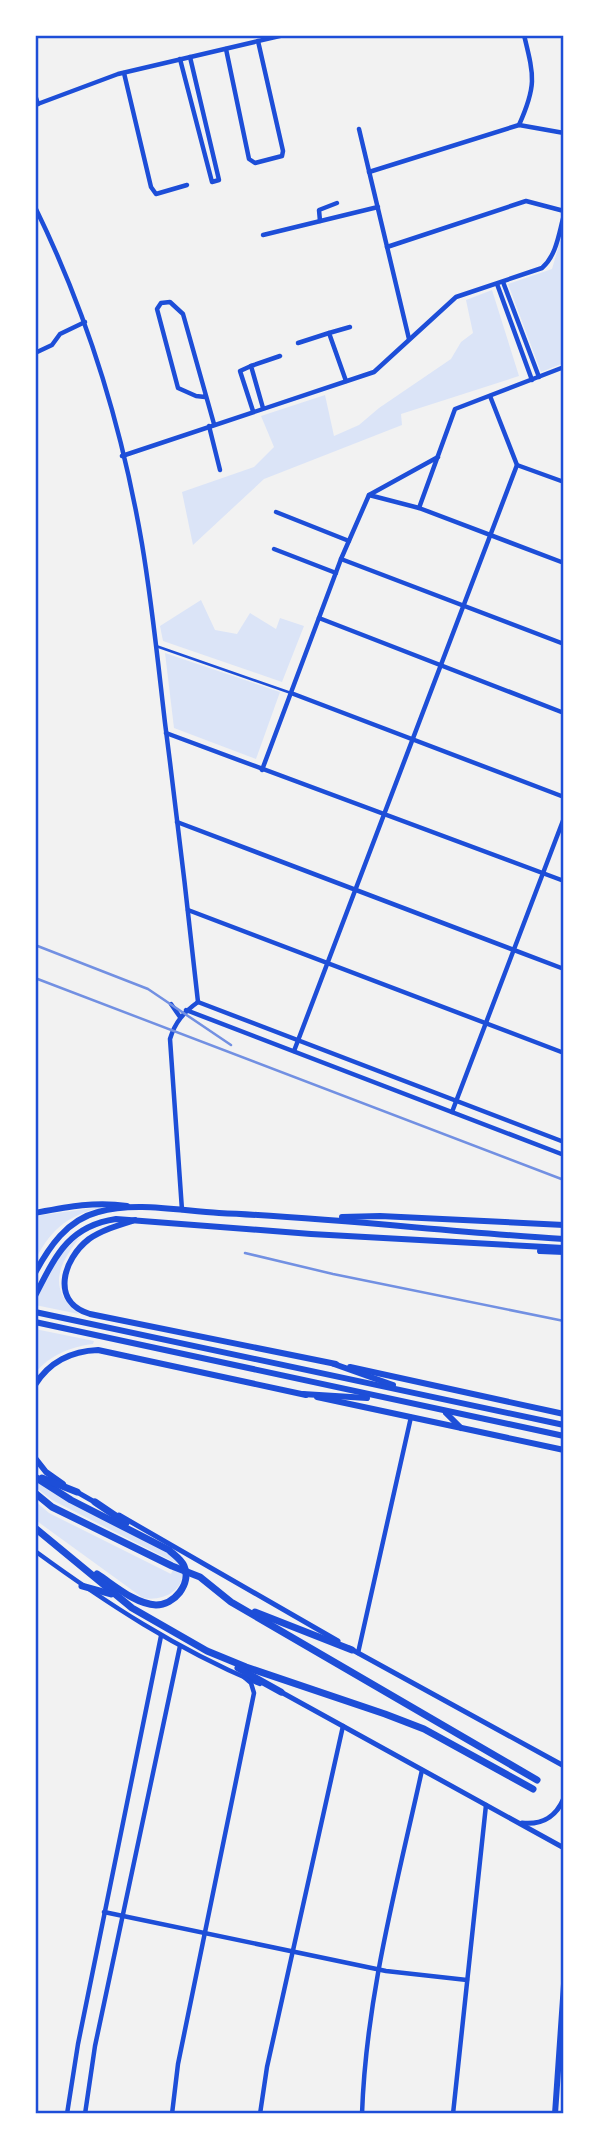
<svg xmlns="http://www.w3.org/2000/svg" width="599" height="2149" viewBox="0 0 599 2149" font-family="'Archivo Narrow',sans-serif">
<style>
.green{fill:#dbe4f7}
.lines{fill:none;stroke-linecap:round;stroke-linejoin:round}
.pedestrian{stroke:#1d4ed8;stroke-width:2.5}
.minor{stroke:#1d4ed8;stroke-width:4.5}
.tertiary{stroke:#1d4ed8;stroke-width:5}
.secondary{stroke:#1d4ed8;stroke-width:6}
.primary{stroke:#1d4ed8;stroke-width:6}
.motorway{stroke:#1d4ed8;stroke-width:7}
.rail{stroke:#7290e2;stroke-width:2.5}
.neatline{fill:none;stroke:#1d4ed8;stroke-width:2.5}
</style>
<rect width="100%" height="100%" fill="#f2f2f2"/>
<!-- green -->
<g class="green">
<path d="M564,228V310L561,315L564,321V363L541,372L508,284L552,269Z"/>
<path d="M492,290L519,376L401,414L402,425L264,479L193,545L182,492L254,467L274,447L261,416L325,395L334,436L359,425L379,408L451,359L461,342L473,333L466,300Z"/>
<path d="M201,600L215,630L237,634L250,613L276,629L280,618L304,626L282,682L163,641L160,626Z"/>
<path d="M165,653L280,692L256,759L174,728Z"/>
<path d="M108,1206C70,1214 53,1226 35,1260V1216Z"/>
<path d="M81,1236C59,1263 46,1289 79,1314L35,1305C43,1279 59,1251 81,1236Z"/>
<path d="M35,1329L94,1341L93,1344C70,1347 50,1355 35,1373Z"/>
<path d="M35,1479L171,1554C197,1578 173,1603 143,1598L41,1524L35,1519V1501L49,1513L171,1574L176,1563L52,1500L35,1487Z"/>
</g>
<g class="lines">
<!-- pedestrian -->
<path class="pedestrian" d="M156,646L291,693"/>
<!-- minor -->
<g class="minor">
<path d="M226,49L249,159L255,163L282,156L283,151L258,41"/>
<path d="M180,59L212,182L219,180L190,57"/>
<path d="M124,73L151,187L156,194L187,185"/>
<path d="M35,95L38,104"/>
<path d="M35,105L118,74L284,35"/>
<path d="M519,125C537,85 534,76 524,35"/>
<path d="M359,129L409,339"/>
<path d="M369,172L519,125L564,133"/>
<path d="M35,207C87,313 122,427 142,544C152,603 158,663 165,723C177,816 188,909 198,1002"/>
<path d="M320,221L319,210L337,203"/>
<path d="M263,235L378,207"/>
<path d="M387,247L526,201L564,211"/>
<path d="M503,282L539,377"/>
<path d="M497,284L532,380"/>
<path d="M298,343L329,333"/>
<path d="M35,353L52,345L60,334L85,322"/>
<path d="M251,366L240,371L253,411"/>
<path d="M346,381L329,333L350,327"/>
<path d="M490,396L517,465L564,482"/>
<path d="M205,397L196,396L178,388L157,309L161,303L170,302L183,314L214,424"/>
<path d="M263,408L251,366L280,356"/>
<path d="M209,426L220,470"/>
<path d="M122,456L374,372L456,297L542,268C557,255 559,232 564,215"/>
<path d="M369,495L419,508L564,563"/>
<path d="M419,508L455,409L564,367"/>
<path d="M276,512L349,541"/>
<path d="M274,549L336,573"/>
<path d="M341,559L564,644"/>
<path d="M319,618L564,713"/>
<path d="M291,693L564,797"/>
<path d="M166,733L564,881"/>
<path d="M262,770L341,559L369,495L438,457"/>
<path d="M177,822L564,969"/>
<path d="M188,910L564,1053"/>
<path d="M198,1002L564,1142"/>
<path d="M171,1004L180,1017"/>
<path d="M186,1010L564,1155"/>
<path d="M294,1051L517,465"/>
<path d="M452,1112L564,818"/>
<path d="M182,1210L170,1039C175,1022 184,1012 198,1002"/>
<path d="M35,1551C106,1603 178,1650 260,1684"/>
<path d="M358,1653L411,1417"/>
<path d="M104,1912L386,1971L467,1980"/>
<path d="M67,2114L78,2044L161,1636"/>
<path d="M85,2114L95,2046L180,1646"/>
<path d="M172,2114L178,2064L254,1693L251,1683L244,1677"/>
<path d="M260,2114L267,2067L343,1726"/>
<path d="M362,2114C366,1997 397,1884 422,1770"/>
<path d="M453,2114L486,1805"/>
</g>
<!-- tertiary -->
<g class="tertiary">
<path d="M77,1492L98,1504"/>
<path d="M119,1515L338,1641"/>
<path d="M349,1648L564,1766"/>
<path d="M281,1692L564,1848"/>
<path d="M522,1823C543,1825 556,1817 564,1798"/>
</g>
<!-- secondary -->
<g class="secondary">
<path d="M35,1213C66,1207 95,1201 127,1206"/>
<path d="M342,1217L380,1216L564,1225"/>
<path d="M135,1220C119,1225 102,1230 89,1239C63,1259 50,1302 90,1314L336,1364"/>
<path d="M540,1251L564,1252"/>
<path d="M35,1273C49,1247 67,1220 98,1212C136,1201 181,1211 219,1213C335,1218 449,1232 564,1239"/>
<path d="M35,1296C55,1257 68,1226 116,1219L311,1234L564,1248"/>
<path d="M350,1367L564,1414"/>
<path d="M35,1385C49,1362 72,1351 98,1350L306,1395"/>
<path d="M317,1397L564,1450"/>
<path d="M35,1458L46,1472L63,1484"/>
<path d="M555,2114L564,1984"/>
</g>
<!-- primary -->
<g class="primary">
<path d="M35,1312L564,1425"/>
<path d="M35,1322L564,1436"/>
<path d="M334,1364L393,1385"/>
<path d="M303,1394L367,1398"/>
<path d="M446,1413L461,1428"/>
</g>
<!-- motorway -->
<g class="motorway">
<path d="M35,1477L71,1500L169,1550C174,1555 181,1559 184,1566C192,1584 174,1605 156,1605C135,1604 114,1585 97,1574"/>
<path d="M42,1478L77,1492"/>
<path d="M35,1493L52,1507L172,1566L200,1577L231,1602L537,1780"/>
<path d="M95,1502L126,1523"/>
<path d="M35,1528L132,1608L207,1651L246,1667L385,1714L424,1729L533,1789"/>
<path d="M82,1586L111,1594"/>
<path d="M255,1612L352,1650"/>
<path d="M238,1668L281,1692"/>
</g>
<!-- rail -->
<g class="rail">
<path d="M35,945L148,989L231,1045"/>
<path d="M35,978L564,1180"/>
<path d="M245,1253L333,1274L564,1321"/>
</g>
</g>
<!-- border -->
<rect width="599" height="2149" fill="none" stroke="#ffffff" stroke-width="74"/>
<rect x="37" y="37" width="525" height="2075" class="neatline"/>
</svg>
